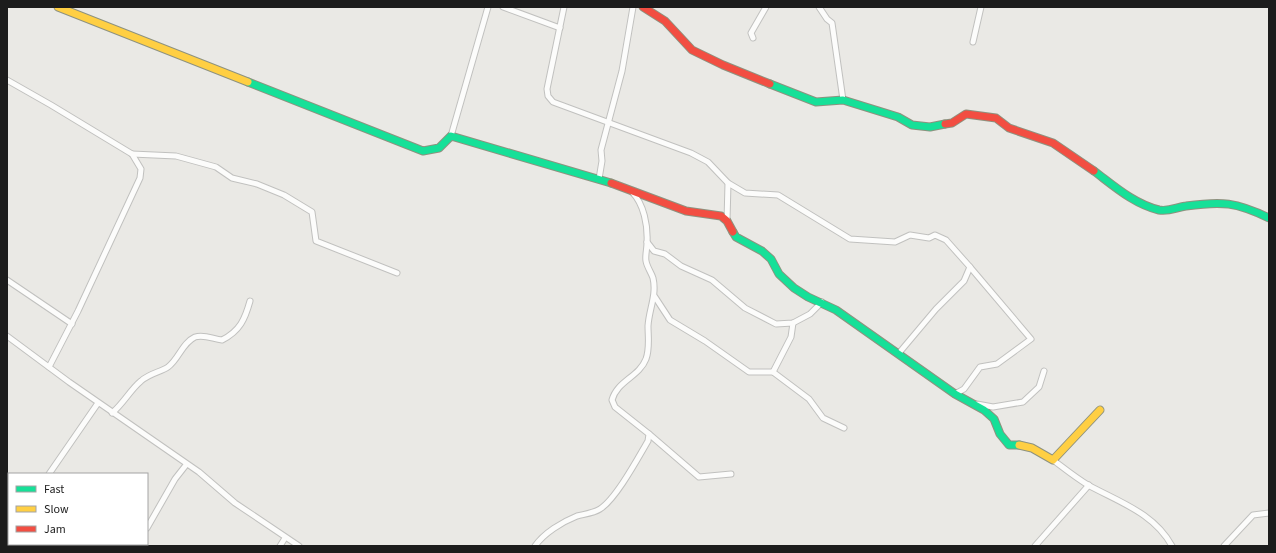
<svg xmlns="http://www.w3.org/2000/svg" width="1276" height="553" viewBox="0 0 1276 553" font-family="'Source Sans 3',sans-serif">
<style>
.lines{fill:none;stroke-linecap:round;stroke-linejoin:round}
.street-casing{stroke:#c1c1bf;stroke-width:7}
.fast-casing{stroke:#8e927f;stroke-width:9}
.slow-casing{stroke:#8e927f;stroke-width:9}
.jam-casing{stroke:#8e927f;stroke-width:9}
.street{stroke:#fcfcfb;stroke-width:5}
.fast{stroke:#16e098;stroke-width:7}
.slow{stroke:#ffcf43;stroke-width:7}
.jam{stroke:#f24e42;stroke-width:7}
</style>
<rect width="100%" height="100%" fill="#eae9e5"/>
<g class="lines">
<!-- street casing -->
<g class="street-casing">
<g id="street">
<path d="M503,7L560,28"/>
<path d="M564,7L547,89L548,96L553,102L691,153L708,162L728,183L727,221"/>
<path d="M819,7L827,19L832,23L843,100"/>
<path d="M753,38L751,33L766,7"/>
<path d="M973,42L981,7"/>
<path d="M7,80L51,105L132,154L141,169L140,178L78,311L49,367"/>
<path d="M451,136L488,7"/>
<path d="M132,154L176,156L216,167L232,178L257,184L284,195L312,212L316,241L397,273"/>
<path d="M599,179L602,161L601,150L622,71L633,7"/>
<path d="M728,183L745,193L778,195L850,239L895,242L910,235L929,238L935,235L946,240L970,267L964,281L936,309L899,353"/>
<path d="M647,242L654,251L665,254L681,266L712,280L745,308L776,324L793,323L810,314L822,302"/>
<path d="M7,280L72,324"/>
<path d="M655,297L670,320L705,341L749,372H773L809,399L823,418L844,428"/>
<path d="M7,336L69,382L199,472L235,503L299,546"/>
<path d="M773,372L791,337L793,323"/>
<path d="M955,394L964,389L980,367L997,364L1031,339L970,267"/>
<path d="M977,404L993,407L1023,402L1039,387L1044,371"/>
<path d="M112,413C124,403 130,390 141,381C150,373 161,372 168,367C179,359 182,343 195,337C204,334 213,339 222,340C240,331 245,319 250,301"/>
<path d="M649,434L699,477L731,474"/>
<path d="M1053,460C1065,469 1076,478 1088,485C1119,502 1154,513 1172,546"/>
<path d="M49,474L98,403"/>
<path d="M7,500L9,502"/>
<path d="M147,528L175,479L186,465"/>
<path d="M137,546L138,544"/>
<path d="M280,546L285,538"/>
<path d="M535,546C544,533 562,522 577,516C585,514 594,513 600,509C616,499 638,458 648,441L649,434L615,407L612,400C617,381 639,377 646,359C650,348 648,337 648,326C649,309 657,295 653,278C651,272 647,267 646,261C645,256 647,249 647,243C648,226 644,204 632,192"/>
<path d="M1035,546L1089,485"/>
<path d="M1224,546L1253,515L1269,513"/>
</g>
</g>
<!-- fast casing -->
<g class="fast-casing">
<g id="fast">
<path d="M248,82L423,151L439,148L451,136L611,183"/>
<path d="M770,84L816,102L843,100L898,117L912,125L930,127L945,124"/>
<path d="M1094,171C1114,186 1134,204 1159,210C1169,212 1177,207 1186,206C1222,201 1236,202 1269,218"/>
<path d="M733,232L736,237L762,251L771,259L779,274L794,288L808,297L836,310L955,394L984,410L994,419L1000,434L1009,445H1019"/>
</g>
</g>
<!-- slow casing -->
<g class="slow-casing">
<g id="slow">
<path d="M58,7L248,82"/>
<path d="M1019,445L1032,448L1053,460L1100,410"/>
</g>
</g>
<!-- jam casing -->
<g class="jam-casing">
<g id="jam">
<path d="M643,7L665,21L692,50L723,65L770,84"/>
<path d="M945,124L952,123L966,114L996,118L1009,128L1053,143L1094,171"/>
<path d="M611,183L686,211L721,216L727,221L733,232"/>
</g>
</g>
<!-- street -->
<use href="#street" class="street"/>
<!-- fast -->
<use href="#fast" class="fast"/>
<!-- slow -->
<use href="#slow" class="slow"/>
<!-- jam -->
<use href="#jam" class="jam"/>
</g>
<!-- border -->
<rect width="1276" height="553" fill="none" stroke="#1c1c1c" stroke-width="16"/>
<!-- legend -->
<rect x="8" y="473" width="140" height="72" fill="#ffffff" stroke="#a4a4a4"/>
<rect x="16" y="486" width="20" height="6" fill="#16e098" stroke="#a4a4a4"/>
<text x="44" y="493" font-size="12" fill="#1c1c1c">Fast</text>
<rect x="16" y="506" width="20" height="6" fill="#ffcf43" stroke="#a4a4a4"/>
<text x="44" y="513" font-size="12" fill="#1c1c1c">Slow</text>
<rect x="16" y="526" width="20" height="6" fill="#f24e42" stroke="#a4a4a4"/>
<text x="44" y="533" font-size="12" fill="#1c1c1c">Jam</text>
</svg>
